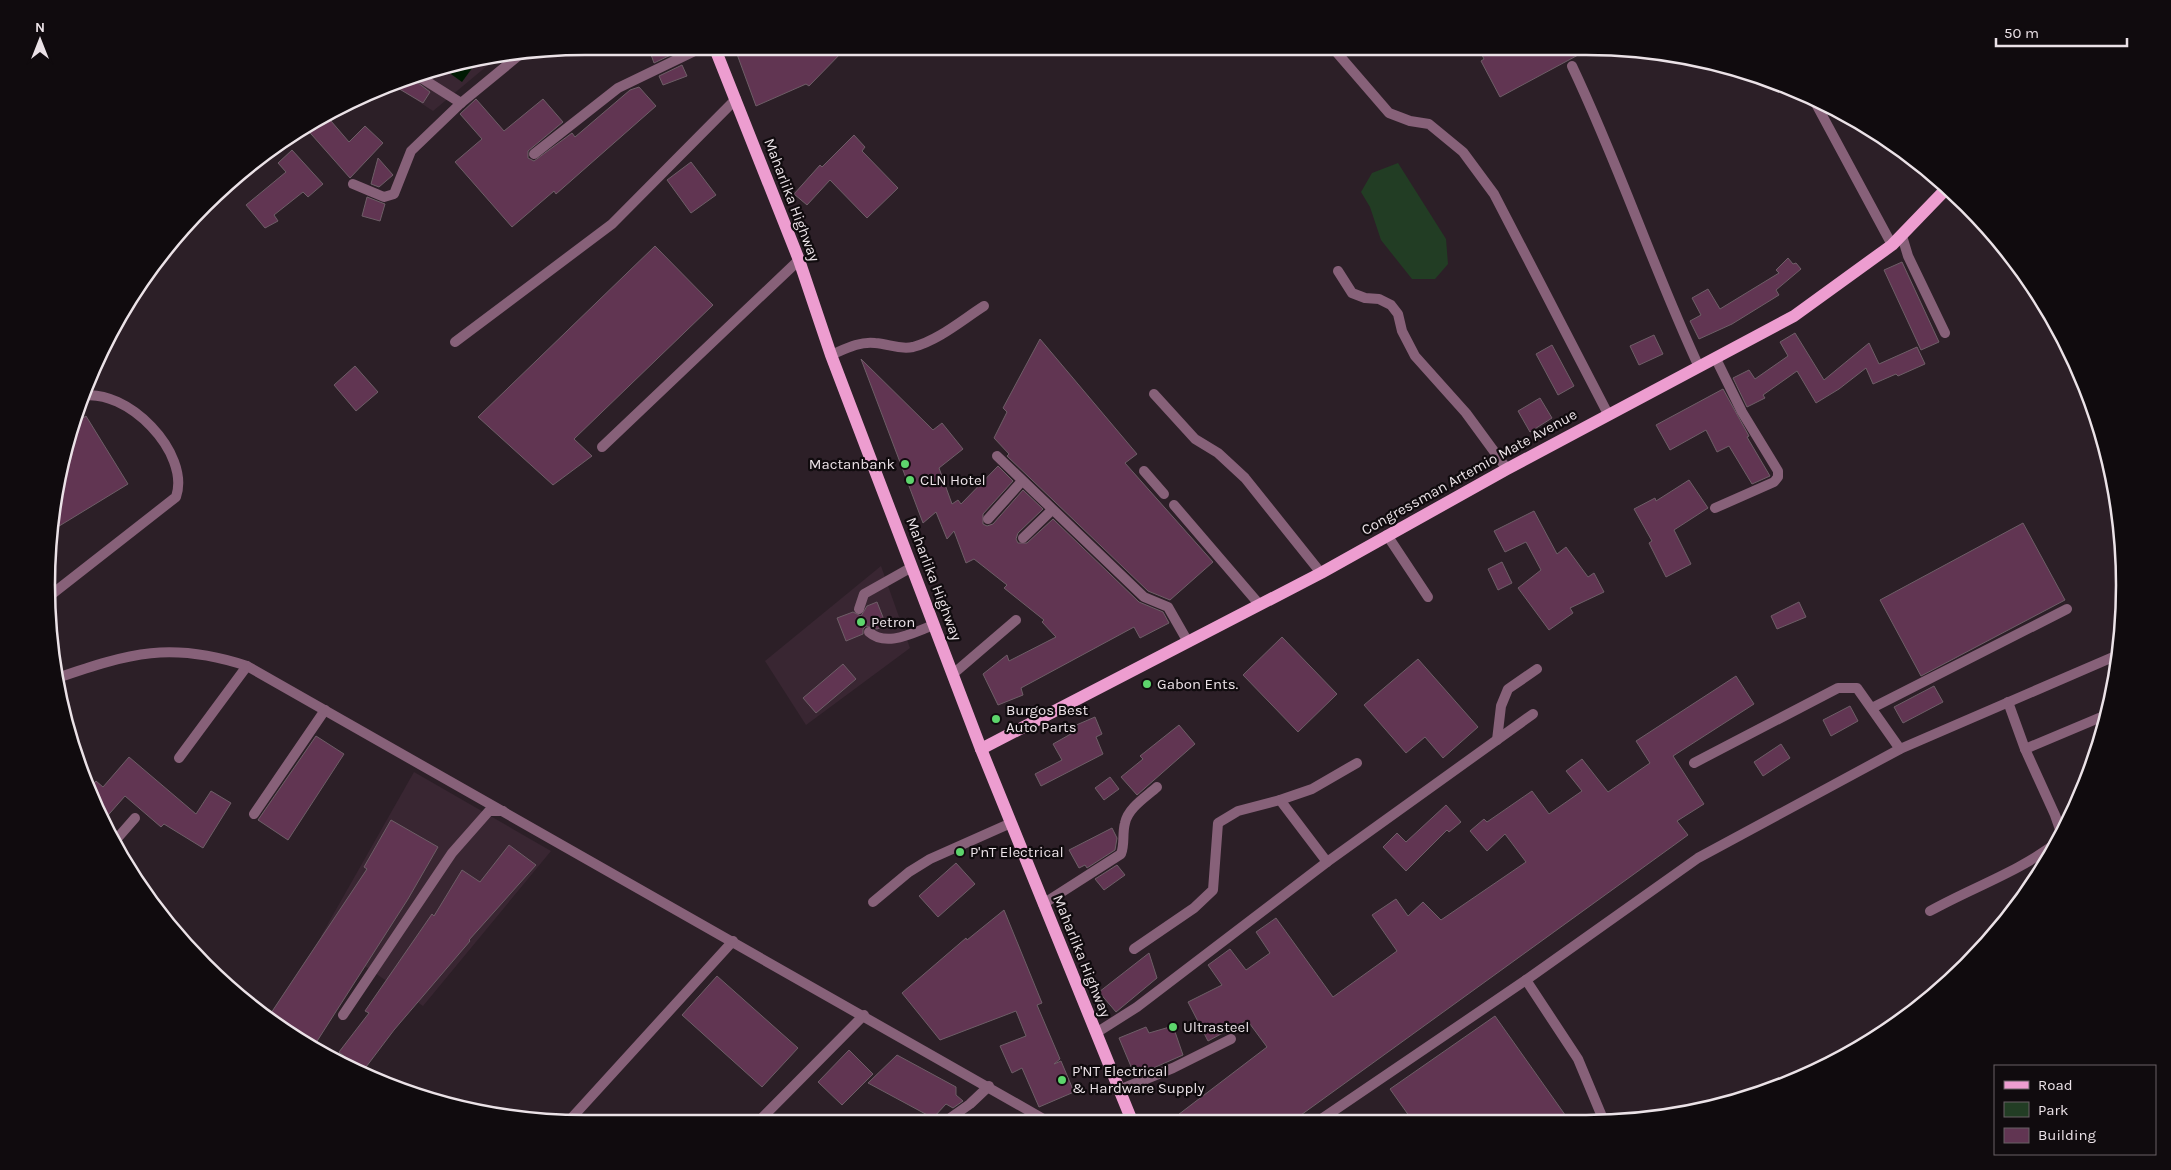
<svg xmlns="http://www.w3.org/2000/svg" width="2171" height="1170" viewBox="0 0 2171 1170" font-family="Karla,sans-serif">
<style>
.built{fill:#392632}
.green{fill:#223d24}
.water{fill:#001b03}
.building{fill:#613552;stroke:#6e5e67}
.lines{fill:none;stroke-linecap:round;stroke-linejoin:round}
.service{stroke:#876179;stroke-width:10}
.minor{stroke:#876179;stroke-width:10}
.tertiary{stroke:#876179;stroke-width:10}
.primary{stroke:#ed9dd0;stroke-width:12}
.poi-dot{fill:#5dd56c;stroke:#100b0e;stroke-width:2}
.labels{text-anchor:middle;dominant-baseline:central;stroke-width:4.5;stroke-linejoin:round;paint-order:stroke}
.street-label{font-size:15px;fill:#ebe2e7;stroke:#100b0e}
.poi-label{font-size:15px;fill:#ebe2e7;stroke:#100b0e;text-anchor:start}
.rim{fill:none;stroke:#ebe2e7;stroke-width:2.5}
</style>
<rect width="100%" height="100%" fill="#2c1f27"/>
<!-- built -->
<g class="built">
<path d="M500,55L433,111L392,84L412,75L480,57Z"/>
<path d="M881,566L910,648L806,725L765,661Z"/>
<path d="M414,772L551,851L423,1006L321,936Z"/>
</g>
<!-- green -->
<path class="green" d="M1398,163L1446,239L1448,264L1435,279H1412L1381,240L1370,207L1361,192L1372,173Z"/>
<!-- water -->
<path class="water" d="M481,56L462,82L448,72L454,63Z"/>
<!-- building -->
<g class="building">
<path d="M648,46H675L677,52L654,63Z"/>
<path d="M734,46H815L847,47L809,86L806,84L756,106Z"/>
<path d="M1478,47H1593L1500,97L1481,61L1484,59Z"/>
<path d="M682,65L687,76L663,85L659,76Z"/>
<path d="M409,76L430,92L423,103L391,84Z"/>
<path d="M639,87L656,106L556,194L554,191L512,227L455,162L482,139L460,114L476,99L504,131L543,99L563,122L528,151V158L534,161L572,133L575,137L630,90Z"/>
<path d="M325,114L349,142L365,126L383,143L350,178L304,126Z"/>
<path d="M854,135L865,147L862,151L898,188L867,218L830,180L807,205L794,194L820,165L822,167Z"/>
<path d="M292,150L323,184L308,197L303,192L274,215L278,221L265,228L246,205L286,172L278,163Z"/>
<path d="M378,158L393,175L379,187L371,184Z"/>
<path d="M691,162L716,195L691,213L667,180Z"/>
<path d="M367,197L385,204L380,221L362,216Z"/>
<path d="M655,246L713,305L574,439L592,456L553,485L478,417Z"/>
<path d="M1788,258L1793,264L1796,263L1801,269L1776,290L1779,295L1732,324L1699,339L1690,321L1701,315L1692,298L1708,289L1720,309L1779,273L1776,270Z"/>
<path d="M1902,262L1939,342L1921,350L1884,270Z"/>
<path d="M1795,333L1824,380L1869,343L1879,364L1917,347L1925,364L1898,376L1896,374L1873,384L1866,368L1839,389L1816,403L1797,371L1763,395L1765,398L1747,407L1733,378L1749,370L1755,379L1788,356L1780,342Z"/>
<path d="M1654,335L1663,354L1639,365L1630,346Z"/>
<path d="M1040,339L1137,454L1125,463L1213,562L1170,600L1148,591L1007,456L1009,454L994,438L1007,412L1003,408Z"/>
<path d="M1552,345L1574,386L1558,395L1536,354Z"/>
<path d="M861,359L933,430L942,423L963,449L939,468L952,504L958,500L961,504L998,466L1013,481L983,514V524L987,526L993,524L1023,490L1043,509L1018,533L1016,539L1018,543H1027L1053,519L1139,602L1163,612L1169,623L1140,638L1134,627L1021,688L1023,695L998,705L983,674L1007,655L1009,661L1056,637L1042,622L1044,620L1004,588L1007,585L974,559L966,563L954,531L947,539L936,512L923,523Z"/>
<path d="M355,366L378,392L356,411L334,385Z"/>
<path d="M1723,389L1749,436L1747,437L1770,476L1752,484L1729,446L1717,452L1706,430L1670,450L1656,425Z"/>
<path d="M1540,398L1552,418L1530,432L1518,411Z"/>
<path d="M86,416L128,484L51,531L65,446L72,425Z"/>
<path d="M1689,480L1708,508L1674,530L1691,564L1666,577L1649,543L1652,541L1634,509L1655,498L1656,501Z"/>
<path d="M1534,511L1557,554L1566,547L1588,577L1594,573L1604,592L1570,608L1573,613L1549,630L1518,588L1541,570L1526,542L1505,552L1494,531Z"/>
<path d="M2023,523L2065,600L1921,676L1880,600Z"/>
<path d="M1502,562L1512,583L1498,590L1488,569Z"/>
<path d="M877,602L886,625L877,629L866,626L863,629V634L846,641L837,618L853,612L861,616L867,606Z"/>
<path d="M1799,602L1806,617L1777,629L1771,616Z"/>
<path d="M1282,637L1337,694L1298,732L1243,675Z"/>
<path d="M1418,659L1478,727L1443,758L1425,737L1406,753L1364,705Z"/>
<path d="M843,664L856,679L816,713L803,698Z"/>
<path d="M1736,676L1754,704L1673,756L1704,804L1677,821L1688,835L1294,1120L1170,1121L1267,1047L1247,1020L1208,1041L1188,1002L1222,985L1208,965L1230,949L1246,970L1270,953L1256,932L1276,918L1333,997L1397,951L1372,915L1396,899L1408,916L1423,902L1441,920L1526,862L1505,834L1487,851L1470,831L1484,819L1487,822L1532,791L1549,814L1582,791L1566,771L1582,759L1608,792L1650,763L1636,741Z"/>
<path d="M1934,686L1943,702L1903,723L1894,707Z"/>
<path d="M1850,706L1858,721L1831,736L1823,720Z"/>
<path d="M1095,717L1102,734L1096,737L1103,754L1041,786L1035,774L1062,760L1053,744L1076,731L1074,726Z"/>
<path d="M1179,725L1195,744L1137,795L1121,777L1143,759L1140,756Z"/>
<path d="M316,736L344,754L288,840L258,820Z"/>
<path d="M1781,744L1790,758L1763,776L1754,762Z"/>
<path d="M129,757L196,814L211,791L231,803L203,848L164,824L161,827L125,796L103,821L87,791L96,781L103,787Z"/>
<path d="M1110,777L1119,789L1104,800L1095,788Z"/>
<path d="M1446,805L1461,822L1449,832L1447,830L1406,871L1383,847L1397,833L1406,842Z"/>
<path d="M391,820L438,847L408,899L312,1049L267,1019L367,869L364,867Z"/>
<path d="M1112,828L1117,838L1115,850L1087,868L1085,865L1079,868L1069,850Z"/>
<path d="M509,845L536,865L469,940L470,941L394,1030L363,1071L339,1052L369,1013L365,1011L432,914L434,916L462,870L480,882Z"/>
<path d="M956,863L975,884L938,917L919,896Z"/>
<path d="M1117,865L1125,875L1104,890L1095,879Z"/>
<path d="M1004,910L1042,1003L1037,1005L1060,1059L1054,1064L1061,1061L1074,1092L1039,1107L1022,1068L1012,1073L1000,1046L1026,1036L1016,1011L940,1040L902,993L966,938L967,940Z"/>
<path d="M1149,953L1157,978L1116,1012L1099,992Z"/>
<path d="M717,976L798,1048L762,1087L682,1015Z"/>
<path d="M1495,1016L1568,1119L1412,1120L1390,1089Z"/>
<path d="M1173,1026L1183,1055L1135,1076L1119,1038L1146,1027L1149,1033Z"/>
<path d="M849,1050L873,1074L842,1105L818,1082Z"/>
<path d="M897,1055L956,1087V1095L963,1101L953,1108L946,1104L933,1118L868,1083Z"/>
</g>
<g class="lines">
<!-- service -->
<g class="service">
<path d="M1332,47L1389,113L1410,121L1429,124L1463,152L1494,194L1608,414"/>
<path d="M1572,66C1619,165 1653,268 1699,367"/>
<path d="M415,74L461,103"/>
<path d="M1815,102L1892,245"/>
<path d="M534,154L618,88L705,46"/>
<path d="M1902,236L1908,256L1945,333"/>
<path d="M1338,271L1352,293L1365,298L1379,299L1391,305L1398,314L1402,331L1415,356L1466,413L1507,469"/>
<path d="M455,342L612,224L736,99"/>
<path d="M831,355C845,349 860,341 875,343C889,344 899,350 913,347C939,340 962,320 984,306"/>
<path d="M1154,394L1195,439L1218,453L1245,478L1321,573"/>
<path d="M602,447L799,260"/>
<path d="M997,456L1144,597L1168,607L1188,642"/>
<path d="M1144,471L1164,494"/>
<path d="M1174,505L1259,604"/>
<path d="M988,519L1022,481"/>
<path d="M1387,535L1428,597"/>
<path d="M1023,538L1052,510"/>
<path d="M47,598L176,497C191,453 127,387 81,396"/>
<path d="M859,609L864,594L912,567"/>
<path d="M869,632C887,648 914,632 934,625"/>
<path d="M953,674L1016,620"/>
<path d="M1872,708L2067,609"/>
<path d="M1497,740L1501,706L1508,689L1537,669"/>
<path d="M2025,749L2106,715"/>
<path d="M179,758L247,666"/>
<path d="M1694,763L1838,688H1857L1900,749"/>
<path d="M1280,800L1312,789L1357,763"/>
<path d="M254,814L325,710"/>
<path d="M114,842L135,818"/>
<path d="M873,902L909,872L930,859L1011,823"/>
<path d="M1043,904L1121,854C1125,844 1122,834 1125,823C1128,808 1146,797 1157,787"/>
<path d="M1134,949L1194,908L1213,890L1218,823L1238,811L1280,800L1327,862"/>
<path d="M1526,980L1578,1059L1603,1119"/>
<path d="M343,1015L452,853L489,811H503"/>
<path d="M946,1121L970,1104L989,1086"/>
<path d="M758,1122L864,1015"/>
</g>
<!-- minor -->
<g class="minor">
<path d="M353,184L384,197L394,194L411,151L461,103L523,52"/>
<path d="M1715,508L1774,482L1778,477V471L1742,412L1716,359"/>
<path d="M2008,702L2025,749L2055,815L2062,835"/>
<path d="M1930,911C1973,887 2019,872 2059,841"/>
<path d="M1096,1033L1137,1007L1327,862L1533,714"/>
<path d="M1119,1090L1173,1068L1231,1039"/>
<path d="M1320,1120L1526,980L1698,858L1900,749L2120,654"/>
</g>
<!-- tertiary -->
<g class="tertiary">
<path d="M57,678C130,653 171,641 247,666L1047,1121"/>
<path d="M567,1123L733,941"/>
</g>
<!-- primary -->
<g class="primary">
<path d="M714,46L799,260L831,355L981,749L1132,1121"/>
<path d="M981,749L1321,573L1507,469L1794,316L1892,245L1948,187"/>
</g>
</g>
<!-- markers -->
<g class="poi-dot">
<circle cx="905" cy="464" r="5"/>
<circle cx="910" cy="480" r="5"/>
<circle cx="861" cy="622" r="5"/>
<circle cx="1147" cy="684" r="5"/>
<circle cx="996" cy="719" r="5"/>
<circle cx="960" cy="852" r="5"/>
<circle cx="1173" cy="1027" r="5"/>
<circle cx="1062" cy="1080" r="5"/>
</g>
<g class="labels">
<!-- street labels -->
<g class="street-label">
<text transform="translate(792 200) rotate(69)">Maharlika Highway</text>
<text transform="translate(1469 472) rotate(-29)">Congressman Artemio Mate Avenue</text>
<text transform="translate(934 579) rotate(69)">Maharlika Highway</text>
<text transform="translate(1082 956) rotate(68)">Maharlika Highway</text>
</g>
<!-- poi labels -->
<g class="poi-label">
<text x="895" y="464" text-anchor="end">Mactanbank</text>
<text x="920" y="480">CLN Hotel</text>
<text x="871" y="622">Petron</text>
<text x="1157" y="684">Gabon Ents.</text>
<text x="1006" y="710">Burgos Best<tspan x="1006" dy="17">Auto Parts</tspan></text>
<text x="970" y="852">P'nT Electrical</text>
<text x="1183" y="1027">Ultrasteel</text>
<text x="1072" y="1071">P'NT Electrical<tspan x="1072" dy="17">&amp; Hardware Supply</tspan></text>
</g>
</g>
<!-- crop -->
<path d="M0 0H2171V1170H0ZM585 55H1586A530 530 0 0 1 2116 585V585A530 530 0 0 1 1586 1115H585A530 530 0 0 1 55 585V585A530 530 0 0 1 585 55Z" fill="#100b0e" fill-rule="evenodd"/>
<path class="rim" d="M585 55H1586A530 530 0 0 1 2116 585V585A530 530 0 0 1 1586 1115H585A530 530 0 0 1 55 585V585A530 530 0 0 1 585 55Z"/>
<!-- legend -->
<rect x="1994" y="1065" width="162" height="90" fill="#100b0e" stroke="#686165"/>
<rect x="2004" y="1081" width="25" height="8" fill="#ed9dd0" stroke="#686165"/>
<text x="2038" y="1090" font-size="15" fill="#ebe2e7">Road</text>
<rect x="2004" y="1102" width="25" height="15" fill="#223d24" stroke="#686165"/>
<text x="2038" y="1115" font-size="15" fill="#ebe2e7">Park</text>
<rect x="2004" y="1128" width="25" height="15" fill="#613552" stroke="#686165"/>
<text x="2038" y="1140" font-size="15" fill="#ebe2e7">Building</text>
<!-- north arrow -->
<g transform="translate(40 40)" stroke="#100b0e" stroke-width="4" paint-order="stroke">
<path d="M0-4L9 19L0 12L-9 19Z" fill="#ebe2e7"/>
<text y="-8" font-size="14" font-weight="bold" text-anchor="middle" fill="#ebe2e7">N</text>
</g>
<!-- scale -->
<path d="M1996 38v8h131v-8" fill="none" stroke="#ebe2e7" stroke-width="2.5"/>
<text x="2004" y="38" font-size="15" fill="#ebe2e7" stroke="#100b0e" stroke-width="4" paint-order="stroke">50 m</text>
</svg>
